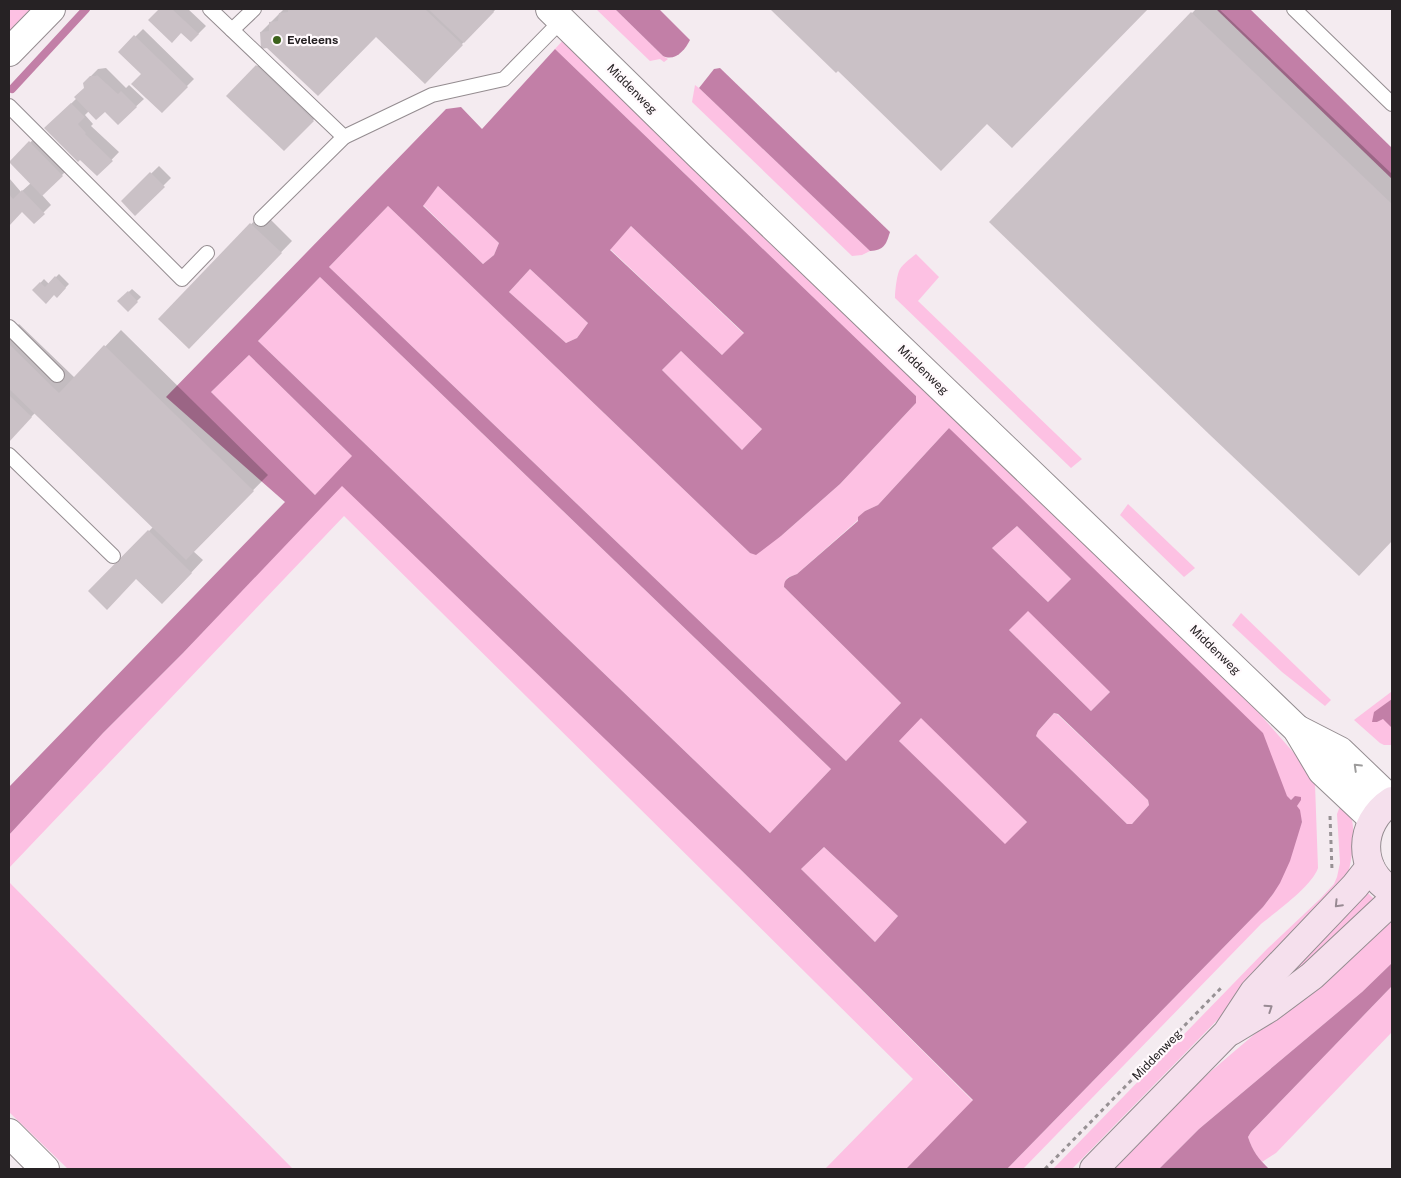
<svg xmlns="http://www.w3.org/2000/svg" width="1401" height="1178" viewBox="0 0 1401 1178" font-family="'Public Sans',sans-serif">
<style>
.green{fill:#fdc1e3}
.water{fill:#c27fa7;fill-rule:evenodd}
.shadow{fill:#0003}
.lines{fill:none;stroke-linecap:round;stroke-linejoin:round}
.stream{stroke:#c27fa7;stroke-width:8}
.building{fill:#cac1c6}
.lane-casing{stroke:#948c90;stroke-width:16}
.street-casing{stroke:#948c90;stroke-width:30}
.secondary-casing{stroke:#948c90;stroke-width:30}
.path{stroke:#979194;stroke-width:3;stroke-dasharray:4 4;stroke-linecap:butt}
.lane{stroke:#fff;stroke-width:14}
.street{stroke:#fff;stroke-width:28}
.secondary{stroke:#f5e0ed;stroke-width:28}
.oneway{stroke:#9d9c9c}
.oneway2{stroke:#988a93}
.poi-dot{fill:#3c621c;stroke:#fff9fc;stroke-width:2}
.labels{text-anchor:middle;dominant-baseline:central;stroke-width:4.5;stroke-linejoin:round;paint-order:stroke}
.poi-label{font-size:12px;font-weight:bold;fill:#262224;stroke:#fff9fc;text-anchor:start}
.street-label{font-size:12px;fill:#262224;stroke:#fff9fc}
</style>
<rect width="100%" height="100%" fill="#f4ebf0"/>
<!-- green -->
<g class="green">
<path d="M9,9H33L9,34Z"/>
<path d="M596,9H615L663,56L668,59L664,62L660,59L650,61Z"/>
<path d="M564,39L1251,704L1308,769L1318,779L1315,784L1318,868C1312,886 1277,911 1261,924L1023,1169H1007L1263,907L1273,894L1302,822L1297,806L1301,799L1293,798L1291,800L1287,797L1284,790L949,428L878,505L865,511L859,517L858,520L797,574L787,578L784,587L901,703L846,761L329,267L388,206L750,553L781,536L840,484L916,403V396L555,49Z"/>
<path d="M695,85L699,88L870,251L862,255L852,256L692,102Z"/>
<path d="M438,186L499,243L494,255L483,264L423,205Z"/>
<path d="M631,226L744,334L722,355L610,249Z"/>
<path d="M916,254L939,277L918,301L1082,459L1071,468L895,298C895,292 897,273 900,269C904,263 911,258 916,254Z"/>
<path d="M530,269L588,323L577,338L566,343L509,292Z"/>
<path d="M320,277L831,769L770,833L258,341Z"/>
<path d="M681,351L762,429L742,450L662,370Z"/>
<path d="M249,355L353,457L315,495L211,392Z"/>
<path d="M342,485L738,867L973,1101L906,1169H825L913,1079L344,516L9,868V835L103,733L183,653Z"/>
<path d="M1128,504L1195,568L1184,577L1120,515Z"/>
<path d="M1017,526L1071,579L1048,602L992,548Z"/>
<path d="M1028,610L1110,692L1091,711L1009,630Z"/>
<path d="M1241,613L1331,700L1325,706L1282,672L1232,625Z"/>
<path d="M1391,692H1392V699L1374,713V722H1377L1383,718L1392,728V745H1384L1380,743L1354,720Z"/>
<path d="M1054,713L1057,714L1148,800L1149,805L1132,824H1127L1036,736L1038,731Z"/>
<path d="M921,717L1027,822L1005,845L898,740Z"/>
<path d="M1340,806C1344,809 1349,812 1351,817C1356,829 1352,866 1346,879L1232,1005L1072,1169H1053L1267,949L1320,899L1334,884L1337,877L1340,863L1337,814Z"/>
<path d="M824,847L898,916L875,942L801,869Z"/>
<path d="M9,882L293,1169H68L9,1112Z"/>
<path d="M1366,891L1374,899L1375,902L1284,986L1259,997Z"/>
<path d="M1392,914V963L1362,992L1199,1129L1159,1169H1110L1189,1090L1339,962Z"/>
<path d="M1392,986V1032L1276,1153L1262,1162C1255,1154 1251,1147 1248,1137L1251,1132Z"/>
</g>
<!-- water -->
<g class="water">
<path d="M615,9H659L690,40C685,50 675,62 663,56Z"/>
<path d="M1216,9H1250L1392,148V179Z"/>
<path d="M555,49L916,396V403L840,484L781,536L756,555L750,553L388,206L329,267L846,761L901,703L784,587C784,578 790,577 797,574L858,521V517L865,511L878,505L949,428L1263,733L1287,796L1291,800L1295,796L1301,797V800L1297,806L1300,810L1302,822L1290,861L1280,883L1273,894L1263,907L1007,1169H906L973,1100L738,867L342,486L183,653L103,733L9,835V787L285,502L166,397L446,109L461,107L482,129ZM438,186L499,243L494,255L483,264L423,206ZM631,226L744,333L722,355L610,250ZM530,269L588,323L577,338L566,343L509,292ZM320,277L831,769L770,833L258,341ZM681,351L762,429L742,450L662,370ZM249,355L352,456L315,495L211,392ZM1017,526L1071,579L1048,602L992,548ZM1028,611L1110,692L1091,711L1009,630ZM1054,713L1058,714L1148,800L1149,805L1132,824H1127L1036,736L1038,731ZM921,718L1027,822L1005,844L899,741ZM824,847L898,916L875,942L801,869Z"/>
<path d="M720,68L890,232C886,245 884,250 870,251L699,88L714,69Z"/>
<path d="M1392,699V728L1383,719L1377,722H1372L1374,712Z"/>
<path d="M1392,963V986L1251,1132L1248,1137C1253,1152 1258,1158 1269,1169H1159L1199,1129L1362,992Z"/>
</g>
<!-- shadow -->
<g class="shadow">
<path d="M161,9H188L206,26L191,41L181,31L150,20Z"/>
<path d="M284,9H496L425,82L376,35L261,32Z"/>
<path d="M772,9H1146L1012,147L987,122L838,70Z"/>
<path d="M1196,9H1219L1392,174V540L1359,574L991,222Z"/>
<path d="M143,29L194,79L162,111L142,74L120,52Z"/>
<path d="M264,59L320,113L284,150L228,96Z"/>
<path d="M106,68L126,88L129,85L144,99L118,123L105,110L89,111L85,115L93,124L91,126L119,152L97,175L46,128L77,98L85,88L84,83L98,69Z"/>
<path d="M38,135L70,167L42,195L51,205L34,222L22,211L9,224V178L21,192L31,183L10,162Z"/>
<path d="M159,166L171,178L135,214L123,201Z"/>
<path d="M263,212L292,241L189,347L160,319Z"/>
<path d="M59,274L69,284L57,296L54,293L34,290L44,279L49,284Z"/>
<path d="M132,289L141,297L128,310L119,301Z"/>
<path d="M19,324L75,378L121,330L268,475L193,551L203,560L174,591L137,578L90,591L153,527L35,413L9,439V334Z"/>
</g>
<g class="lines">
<!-- stream -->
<path class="stream" d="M12,89L86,9"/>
</g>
<!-- building -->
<g class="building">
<path d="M159,9H172L199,34L191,42L181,33L172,43L148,20Z"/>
<path d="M288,9H425L463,45L425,84L376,37L318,96L267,48L261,49L260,32L269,31V22L278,21L279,13L288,12Z"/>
<path d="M428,9H490L494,12L464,43Z"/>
<path d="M770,9H1148L1012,148L987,124L941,171L838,71L836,73Z"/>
<path d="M1191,12L1392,204V541L1359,576L1210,435L989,222Z"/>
<path d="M134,35L188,87L162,113L131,84L141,74L118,52Z"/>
<path d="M256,65L314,121L284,151L226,96Z"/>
<path d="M97,75L118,94L121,91L137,107L118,125L105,112L96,120L74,97L84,88L83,83L90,76H96Z"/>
<path d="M71,103L85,117L78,124L86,133L85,134L113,161L97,176L80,160L78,162L44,128Z"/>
<path d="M29,141L63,176L42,196L9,162Z"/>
<path d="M150,172L165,187L135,216L121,201Z"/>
<path d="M22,190L45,214L34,224L22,212L9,226V194L13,199Z"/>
<path d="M250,223L282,253L189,349L158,319Z"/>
<path d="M55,276L66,288L57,298L54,295L46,304L32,290L40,282L45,287Z"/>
<path d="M128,291L138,302L128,312L117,301Z"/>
<path d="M9,344L59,393L104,345L254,491L186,560L9,389Z"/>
<path d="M9,395L32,417L9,442Z"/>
<path d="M148,530L192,573L162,604L136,579L107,610L88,591Z"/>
</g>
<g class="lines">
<!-- lane casing -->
<g class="lane-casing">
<g id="lane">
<path d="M210,9L344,137L432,95L504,79L562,20"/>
<path d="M1294,9L1392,104"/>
<path d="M232,30L254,9"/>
<path d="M9,106L182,279L207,253"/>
<path d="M261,219L344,137"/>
<path d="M9,327L57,375"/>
<path d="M9,455L113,556"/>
</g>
</g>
<!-- street casing -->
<g class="street-casing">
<g id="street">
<path d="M550,9L699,155L1297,729L1322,771L1373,819"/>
<path d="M9,52L51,9"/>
<path d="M1297,729L1340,751L1392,801"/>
<path d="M9,1133L45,1169"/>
</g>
</g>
<!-- secondary casing -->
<g class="secondary-casing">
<g id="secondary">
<path d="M1392,801C1358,823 1357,870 1392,891"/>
<path d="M1231,1031L1269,1008L1312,976L1392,901"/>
<path d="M1094,1169L1227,1033L1254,992L1355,886L1370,867"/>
</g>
</g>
<!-- path -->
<g class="path">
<path d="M1330,816L1332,870"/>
<path d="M1045,1169L1221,988"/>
</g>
<!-- lane -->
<use href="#lane" class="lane"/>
<!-- street -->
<use href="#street" class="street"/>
<!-- secondary -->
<use href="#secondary" class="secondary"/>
</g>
<!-- one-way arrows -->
<defs><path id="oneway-chevron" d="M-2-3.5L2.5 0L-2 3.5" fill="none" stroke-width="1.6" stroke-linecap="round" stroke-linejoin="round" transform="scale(1.25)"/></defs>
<use class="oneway" href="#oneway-chevron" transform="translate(1357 767) rotate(-136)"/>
<g class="oneway2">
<use href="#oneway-chevron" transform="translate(1338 904) rotate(134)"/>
<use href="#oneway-chevron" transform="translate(1269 1008) rotate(-34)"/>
</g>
<!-- markers -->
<circle class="poi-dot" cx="277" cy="40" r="5"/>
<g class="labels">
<!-- poi labels -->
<g class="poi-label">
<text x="287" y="40">Eveleens</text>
</g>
<!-- street labels -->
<g class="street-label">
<text transform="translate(632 89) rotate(45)">Middenweg</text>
<text transform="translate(923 370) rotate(44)">Middenweg</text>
<text transform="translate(1215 650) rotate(44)">Middenweg</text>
<text transform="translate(1157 1055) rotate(-46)">Middenweg</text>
</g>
</g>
<!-- border -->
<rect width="1401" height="1178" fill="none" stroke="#262224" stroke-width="20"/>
</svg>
